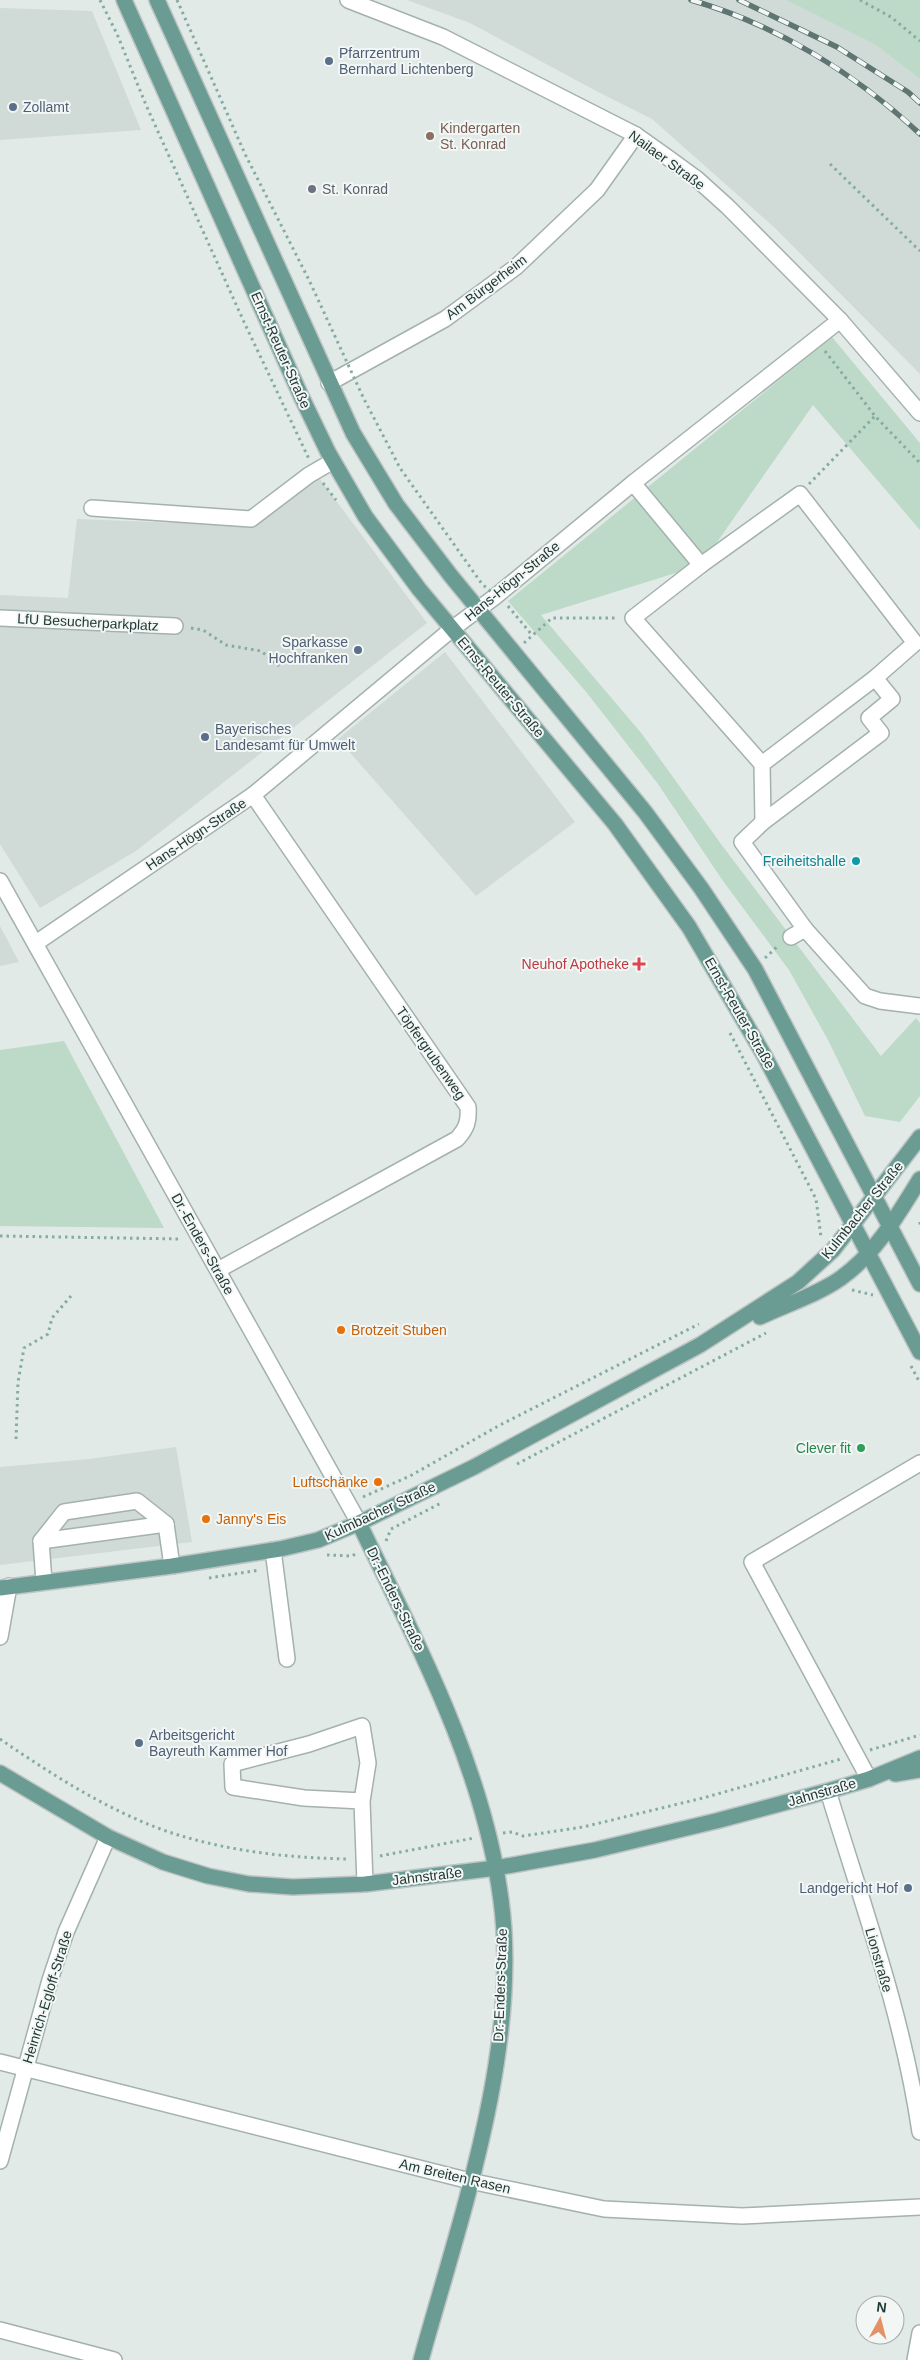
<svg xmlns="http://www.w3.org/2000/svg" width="920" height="2360" viewBox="0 0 920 2360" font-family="Helvetica,sans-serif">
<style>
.built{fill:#d0dad6}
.green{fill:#bcdac7}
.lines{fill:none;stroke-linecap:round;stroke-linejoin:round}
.minor-casing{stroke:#a4b1ae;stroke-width:18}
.major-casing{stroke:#bdc4c3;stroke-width:18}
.path{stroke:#85aba3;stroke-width:3;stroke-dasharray:2.5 4;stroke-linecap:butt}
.minor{stroke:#fff;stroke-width:15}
.major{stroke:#6a9c94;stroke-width:15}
.rail-casing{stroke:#5e7571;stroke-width:5.5}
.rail{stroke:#f2f7f5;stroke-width:4;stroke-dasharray:11;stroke-linecap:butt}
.path-bridge{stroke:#85aba3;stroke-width:3;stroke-dasharray:2.5 4;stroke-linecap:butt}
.service-dot{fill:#5c6f8a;stroke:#f2f7f5;stroke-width:2}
.education-dot{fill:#8d6e63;stroke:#f2f7f5;stroke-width:2}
.worship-dot{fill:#6b7280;stroke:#f2f7f5;stroke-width:2}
.culture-dot{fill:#0f9aa8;stroke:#f2f7f5;stroke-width:2}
.health-dot{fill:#e0444e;stroke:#f2f7f5;stroke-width:2}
.food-dot{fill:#e8710a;stroke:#f2f7f5;stroke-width:2}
.leisure-dot{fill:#2e9e5b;stroke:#f2f7f5;stroke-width:2}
.labels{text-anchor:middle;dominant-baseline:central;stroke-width:4;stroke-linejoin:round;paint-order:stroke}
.service-label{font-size:14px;fill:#4e5e75;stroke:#f2f7f5;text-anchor:start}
.education-label{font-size:14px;fill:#785e54;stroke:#f2f7f5;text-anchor:start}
.street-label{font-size:14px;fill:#233936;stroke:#f2f7f5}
.worship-label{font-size:14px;fill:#5b616d;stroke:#f2f7f5;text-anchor:start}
.culture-label{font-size:14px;fill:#0d838f;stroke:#f2f7f5;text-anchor:end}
.health-label{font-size:14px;fill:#be3a42;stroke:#f2f7f5;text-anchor:end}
.food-label{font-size:14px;fill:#c56008;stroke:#f2f7f5;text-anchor:start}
.leisure-label{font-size:14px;fill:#27864d;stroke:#f2f7f5;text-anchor:end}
</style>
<rect width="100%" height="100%" fill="#e1eae7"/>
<!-- built -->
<g class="built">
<path d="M407,0H786L876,45L920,79V374L775,228L652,119L598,92L470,23Z"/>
<path d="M0,8L92,11L141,130L0,140Z"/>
<path d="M317,475L427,623L136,851L40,908L0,844V595L68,598L77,519L256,526Z"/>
<path d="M445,652L575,822L476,896L338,739Z"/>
<path d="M0,926L19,962L0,966Z"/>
<path d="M176,1447L192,1542L0,1565V1467L89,1459Z"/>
</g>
<!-- green -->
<g class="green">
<path d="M786,0H920V79L876,45Z"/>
<path d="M832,337L920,443V530L813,405L701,565L541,615L642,734L721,844L881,1056L916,1018L920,1023V1096L900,1122L865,1116L828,1040L789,970L723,881L658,784L587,693L508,601Z"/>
<path d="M64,1041L164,1228L0,1226V1050Z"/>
</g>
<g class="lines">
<!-- minor casing -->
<g class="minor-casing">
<g id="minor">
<path d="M348,0L443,37L636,135L667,157L697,179L728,207L840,320L920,413"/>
<path d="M329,383L445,319L516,267L597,190L636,135"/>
<path d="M633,483L701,565"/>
<path d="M92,508L251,519L309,475L333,461"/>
<path d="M0,618L175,626"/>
<path d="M875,678L892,699L869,718L881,733L763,822L742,842L805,929L865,996L880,1001L920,1006"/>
<path d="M762,764L875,678L915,643L800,494L701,565L633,618L762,764L763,822"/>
<path d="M0,881L359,1523"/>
<path d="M791,937L805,929"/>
<path d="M36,943L253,795L452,629L496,596L633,483L840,320"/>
<path d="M218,1270L457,1139C467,1128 469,1121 468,1107L253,795"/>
<path d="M41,1541L166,1524"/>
<path d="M273,1550L287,1659"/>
<path d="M44,1582L41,1541L64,1512L137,1501L166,1524L172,1566"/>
<path d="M0,1637L9,1586"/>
<path d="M869,1779L752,1562L920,1463"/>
<path d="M828,1791C862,1903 903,2015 920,2132"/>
<path d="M362,1801L304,1798L233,1787L232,1764L309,1744L362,1726L368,1763L362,1801L365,1884"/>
<path d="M0,2062L470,2181L604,2209L742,2216L920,2207"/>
<path d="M0,2161L50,1980L66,1932L108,1837"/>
<path d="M0,2330L114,2360"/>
<path d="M915,2360L920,2333"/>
</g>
</g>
<!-- major casing -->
<g class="major-casing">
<g id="major">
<path d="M124,0L301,396L328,452L365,516L419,589L615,824L689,927L764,1055L920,1352"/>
<path d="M157,0L353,433L396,504L451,576L645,812L701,888L755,969L920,1284"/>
<path d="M760,1317C785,1305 819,1294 841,1278C876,1253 897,1216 920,1179"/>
<path d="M359,1523C417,1644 483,1765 501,1900C521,2047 460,2219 421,2360"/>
<path d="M0,1588L172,1566L280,1549L318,1540L359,1523L474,1467L700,1345L798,1282L833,1250L920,1137"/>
<path d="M0,1773L108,1837L163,1862L208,1876L249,1884L293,1887L365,1884L496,1868L595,1850L716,1821L828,1791L869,1779L920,1758"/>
<path d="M895,1774L920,1770"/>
</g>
</g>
<!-- path -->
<g class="path">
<path d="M100,0L117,34L146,105L244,322L309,459"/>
<path d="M860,0L891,17L920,41"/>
<path d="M830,164L920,251"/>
<path d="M825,351L875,416L920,463"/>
<path d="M323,483L336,500"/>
<path d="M809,484L875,416"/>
<path d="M508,606L532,635"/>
<path d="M191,628L203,630L226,645L261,651L279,666"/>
<path d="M524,643L552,618H618"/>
<path d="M765,958L779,945"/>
<path d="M730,1033L816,1199L821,1237"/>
<path d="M920,1222V1228"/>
<path d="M0,1236L182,1239"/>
<path d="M852,1290L873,1295"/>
<path d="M911,1366L920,1383"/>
<path d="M16,1439L18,1382L24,1348L48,1334L52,1318L71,1296"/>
<path d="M517,1464L766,1333"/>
<path d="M363,1497L410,1476L500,1425L699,1324"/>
<path d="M386,1541L391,1529L443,1502"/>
<path d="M327,1555L352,1556L357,1553"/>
<path d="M209,1578L260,1570"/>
<path d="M0,1739C51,1774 107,1810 166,1831C225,1851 287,1858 349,1859"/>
<path d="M870,1750L920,1735"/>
<path d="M503,1833L512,1832L523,1836L583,1827L703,1798L841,1759"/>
<path d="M380,1856L474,1838"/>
</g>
<!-- minor -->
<use href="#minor" class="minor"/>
<!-- major -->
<use href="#major" class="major"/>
<!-- rail casing -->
<g class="rail-casing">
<g id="rail">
<path d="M691,0C775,24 856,74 920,134"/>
<path d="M739,0L837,47L908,92L920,103"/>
</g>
</g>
<!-- rail -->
<use href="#rail" class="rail"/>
<!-- path-bridge -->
<path class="path-bridge" d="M177,0L245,154L309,280L363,397L400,468L482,584L496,596"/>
</g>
<!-- markers -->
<g class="service-dot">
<circle cx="329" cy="61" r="5"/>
<circle cx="13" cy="107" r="5"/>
<circle cx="358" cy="650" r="5"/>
<circle cx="205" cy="737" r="5"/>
<circle cx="139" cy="1743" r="5"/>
<circle cx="908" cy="1888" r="5"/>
</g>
<circle class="education-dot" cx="430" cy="136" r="5"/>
<circle class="worship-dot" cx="312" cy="189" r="5"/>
<circle class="culture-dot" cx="856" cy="861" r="5"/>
<path class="health-dot" d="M636.5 956.5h5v5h5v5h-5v5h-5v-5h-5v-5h5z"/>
<g class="food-dot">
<circle cx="341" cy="1330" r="5"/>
<circle cx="378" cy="1482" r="5"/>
<circle cx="206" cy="1519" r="5"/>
</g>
<circle class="leisure-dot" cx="861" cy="1448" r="5"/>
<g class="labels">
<!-- service labels -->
<g class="service-label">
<text x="339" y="53">Pfarrzentrum<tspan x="339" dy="16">Bernhard Lichtenberg</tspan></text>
<text x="23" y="107">Zollamt</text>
<text x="348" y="642" text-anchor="end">Sparkasse<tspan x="348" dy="16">Hochfranken</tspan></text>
<text x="215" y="729">Bayerisches<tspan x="215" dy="16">Landesamt für Umwelt</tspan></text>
<text x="149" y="1735">Arbeitsgericht<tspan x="149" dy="16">Bayreuth Kammer Hof</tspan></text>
<text x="898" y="1888" text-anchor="end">Landgericht Hof</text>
</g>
<!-- education labels -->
<g class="education-label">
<text x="440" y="128">Kindergarten<tspan x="440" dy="16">St. Konrad</tspan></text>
</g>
<!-- street labels -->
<g class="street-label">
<text transform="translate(667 160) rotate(36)">Nailaer Straße</text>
<text transform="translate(486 287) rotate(-37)">Am Bürgerheim</text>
<text transform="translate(281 350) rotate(66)">Ernst-Reuter-Straße</text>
<text transform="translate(512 581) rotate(-39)">Hans-Högn-Straße</text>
<text transform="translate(88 622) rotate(3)">LfU Besucherparkplatz</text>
<text transform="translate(501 687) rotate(50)">Ernst-Reuter-Straße</text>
<text transform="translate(196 834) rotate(-34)">Hans-Högn-Straße</text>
<text transform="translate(740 1013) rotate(60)">Ernst-Reuter-Straße</text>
<text transform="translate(431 1053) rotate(55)">Töpfergrubenweg</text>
<text transform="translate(862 1210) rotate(-51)">Kulmbacher Straße</text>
<text transform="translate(203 1244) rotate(61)">Dr.-Enders-Straße</text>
<text transform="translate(380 1511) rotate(-25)">Kulmbacher Straße</text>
<text transform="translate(396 1599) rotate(64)">Dr.-Enders-Straße</text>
<text transform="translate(822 1792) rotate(-16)">Jahnstraße</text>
<text transform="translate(427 1876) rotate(-7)">Jahnstraße</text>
<text transform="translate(879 1960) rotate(74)">Lionstraße</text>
<text transform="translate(500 1985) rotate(-88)">Dr.-Enders-Straße</text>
<text transform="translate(47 1997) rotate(-73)">Heinrich-Egloff-Straße</text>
<text transform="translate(455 2176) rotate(13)">Am Breiten Rasen</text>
</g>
<!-- worship labels -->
<g class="worship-label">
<text x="322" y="189">St. Konrad</text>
</g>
<!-- culture labels -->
<g class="culture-label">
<text x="846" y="861">Freiheitshalle</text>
</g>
<!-- health labels -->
<g class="health-label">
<text x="629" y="964">Neuhof Apotheke</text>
</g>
<!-- food labels -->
<g class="food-label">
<text x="351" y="1330">Brotzeit Stuben</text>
<text x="368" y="1482" text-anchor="end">Luftschänke</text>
<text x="216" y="1519">Janny's Eis</text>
</g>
<!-- leisure labels -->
<g class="leisure-label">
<text x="851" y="1448">Clever fit</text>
</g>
</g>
<!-- north arrow -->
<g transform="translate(880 2320) rotate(7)"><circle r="24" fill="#f2f7f5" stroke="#9faba9"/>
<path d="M0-4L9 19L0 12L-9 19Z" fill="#e49165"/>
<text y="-8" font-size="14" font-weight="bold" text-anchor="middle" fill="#233936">N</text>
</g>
</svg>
